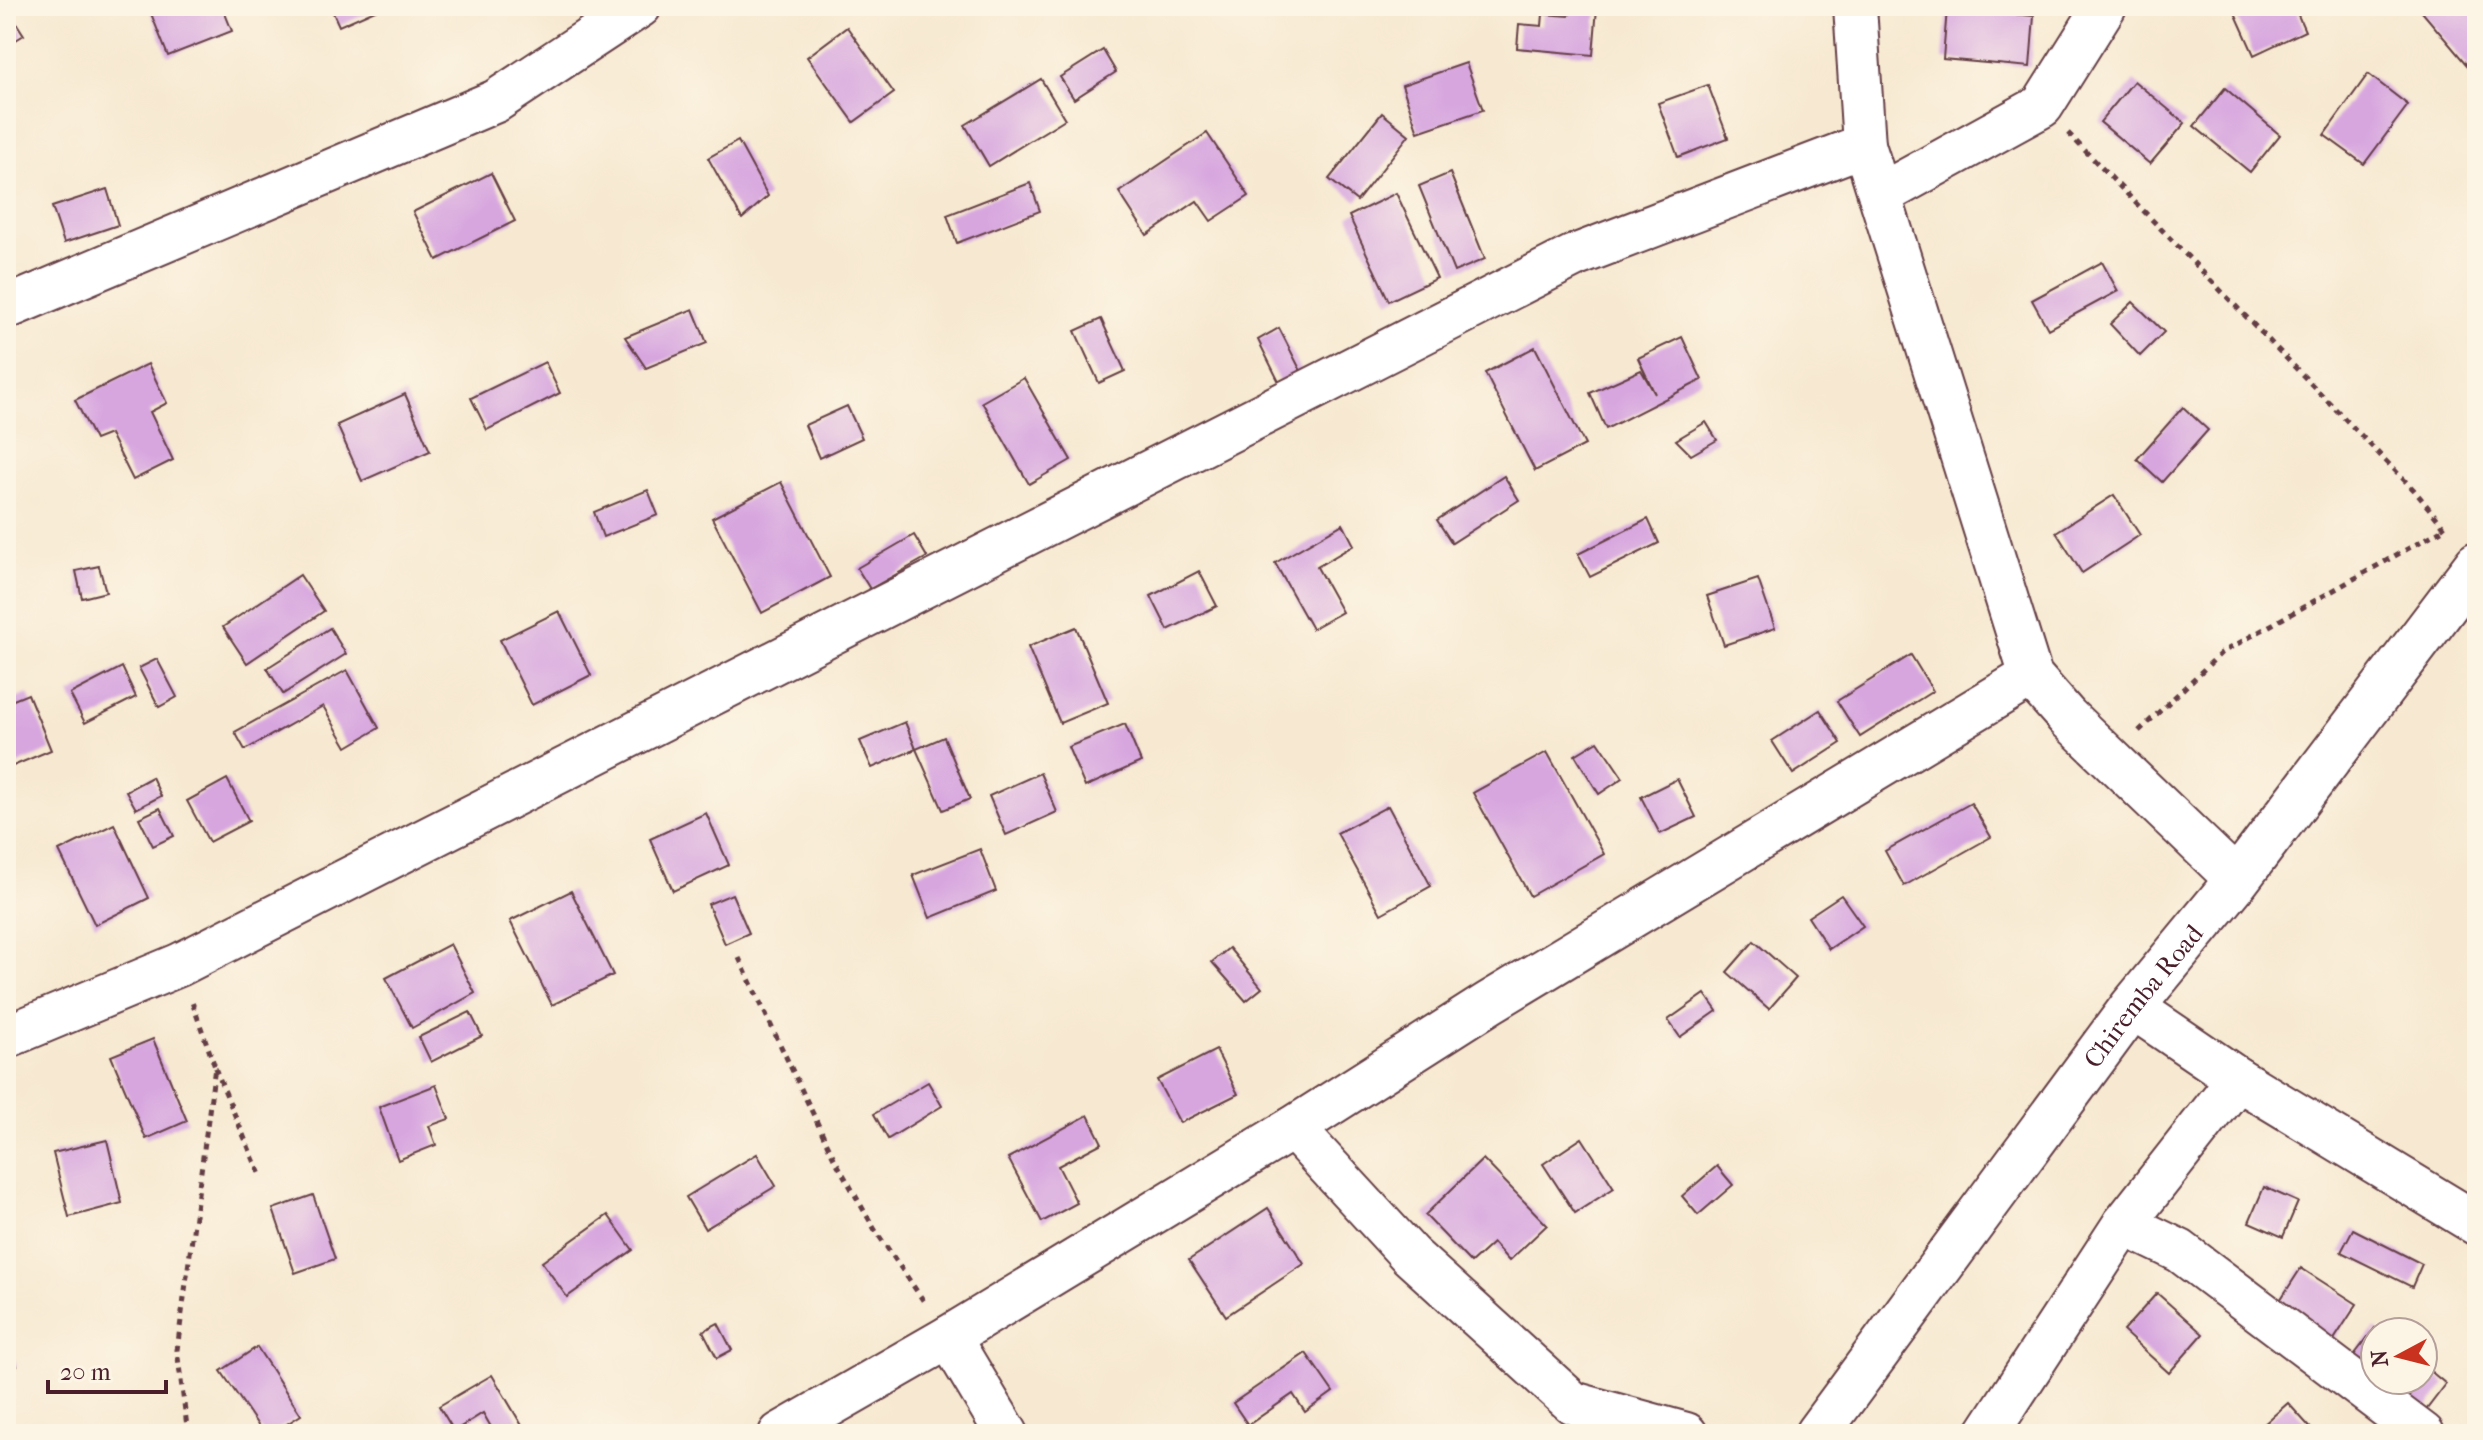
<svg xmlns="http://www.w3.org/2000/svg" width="2483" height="1440" viewBox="0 0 2483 1440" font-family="'IM FELL French Canon',serif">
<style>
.building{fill:#d7a6df}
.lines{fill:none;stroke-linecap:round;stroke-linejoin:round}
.minor-casing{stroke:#643d44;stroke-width:46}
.secondary-casing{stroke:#643d44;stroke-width:48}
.path{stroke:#643d44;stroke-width:5;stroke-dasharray:6 6;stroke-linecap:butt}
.minor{stroke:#fff;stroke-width:42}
.secondary{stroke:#fff;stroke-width:44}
.labels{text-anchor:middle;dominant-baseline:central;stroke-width:8;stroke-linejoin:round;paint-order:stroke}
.street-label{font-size:26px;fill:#4a1f2b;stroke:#fcf5e5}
</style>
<rect width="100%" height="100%" fill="#fcf5e5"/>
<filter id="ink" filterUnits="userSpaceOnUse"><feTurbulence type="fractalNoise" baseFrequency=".0125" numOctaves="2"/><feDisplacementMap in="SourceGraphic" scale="16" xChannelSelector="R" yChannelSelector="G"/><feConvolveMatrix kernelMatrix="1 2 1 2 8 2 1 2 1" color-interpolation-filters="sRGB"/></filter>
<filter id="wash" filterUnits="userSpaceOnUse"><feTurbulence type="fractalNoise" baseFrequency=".006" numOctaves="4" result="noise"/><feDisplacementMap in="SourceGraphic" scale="32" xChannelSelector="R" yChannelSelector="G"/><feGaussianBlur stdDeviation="1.8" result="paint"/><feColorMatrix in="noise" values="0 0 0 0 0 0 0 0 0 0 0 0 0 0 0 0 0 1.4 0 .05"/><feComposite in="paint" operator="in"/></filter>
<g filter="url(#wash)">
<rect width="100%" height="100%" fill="#f7e9d1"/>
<g id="blocks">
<!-- building -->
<g class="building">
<path d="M148,6H222L232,31L168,56Z"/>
<path d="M330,6H384L339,26Z"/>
<path d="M1573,6L1597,8L1593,55L1517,48L1519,24L1542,26L1543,14L1569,16Z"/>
<path d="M2232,6H2294L2305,31L2254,55Z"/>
<path d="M2417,6H2477V77Z"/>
<path d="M6,7L24,35L6,46Z"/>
<path d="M1947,8L2034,16L2030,67L1943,59Z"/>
<path d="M847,27L894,93L854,122L807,57Z"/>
<path d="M1103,50L1116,72L1074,99L1060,77Z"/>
<path d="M1466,63L1483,110L1418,132L1402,85Z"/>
<path d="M2368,74L2408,105L2364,164L2324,135Z"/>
<path d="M1041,79L1065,119L989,166L965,125Z"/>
<path d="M2134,81L2185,123L2150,164L2100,122Z"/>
<path d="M1708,85L1728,138L1678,157L1658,103Z"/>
<path d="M2225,88L2280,135L2250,172L2194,126Z"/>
<path d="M1382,113L1409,135L1357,201L1329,179Z"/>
<path d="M1207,133L1249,196L1211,221L1197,201L1147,235L1119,192Z"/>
<path d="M738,141L768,196L742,219L708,158Z"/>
<path d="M491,173L515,221L437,260L413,212Z"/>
<path d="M1450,173L1485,259L1454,272L1419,186Z"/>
<path d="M1030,183L1040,211L957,243L947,215Z"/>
<path d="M107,189L118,225L64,243L52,207Z"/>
<path d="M1396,193L1437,278L1389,301L1349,216Z"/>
<path d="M2102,262L2118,291L2048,329L2032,300Z"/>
<path d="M2133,302L2164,332L2140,356L2110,324Z"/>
<path d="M693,309L707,343L646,368L625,337Z"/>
<path d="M1101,319L1125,371L1099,383L1075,331Z"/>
<path d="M1279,328L1303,375L1281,386L1258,340Z"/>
<path d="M1682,337L1702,380L1606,429L1590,393L1641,370L1655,394L1638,358Z"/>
<path d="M1535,347L1585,445L1535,471L1485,373Z"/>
<path d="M545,362L560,393L487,430L471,398Z"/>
<path d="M148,364L167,403L150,412L173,460L133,480L110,434L95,440L75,400Z"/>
<path d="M1024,378L1071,460L1029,484L982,402Z"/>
<path d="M405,394L430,451L362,481L337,425Z"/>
<path d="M847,406L862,438L819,458L805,425Z"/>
<path d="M2183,407L2208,430L2162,482L2137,459Z"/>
<path d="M1706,422L1717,440L1691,455L1676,440Z"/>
<path d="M1504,476L1519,500L1452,543L1437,520Z"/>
<path d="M781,482L830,577L762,613L712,518Z"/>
<path d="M648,490L658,515L603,537L594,512Z"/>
<path d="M2114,495L2140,535L2082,573L2056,532Z"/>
<path d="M1648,519L1659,543L1590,577L1578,554Z"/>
<path d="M1343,524L1354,545L1317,567L1342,612L1312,629L1275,563Z"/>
<path d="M914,535L927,557L870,589L857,568Z"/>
<path d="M99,566L106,592L82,598L76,571Z"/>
<path d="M1199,571L1217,606L1168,630L1151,596Z"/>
<path d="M300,575L324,611L247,663L223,627Z"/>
<path d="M1758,579L1775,628L1724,645L1707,596Z"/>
<path d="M559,611L591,675L532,705L500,640Z"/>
<path d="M1076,627L1108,703L1060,723L1028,647Z"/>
<path d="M330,628L346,654L283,694L267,668Z"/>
<path d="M1911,655L1933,691L1860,737L1837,701Z"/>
<path d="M157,659L177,697L159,707L139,668Z"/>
<path d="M122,667L136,697L85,723L70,694Z"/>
<path d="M347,670L379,728L347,747L323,706L245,750L235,732Z"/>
<path d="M28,694L51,750L6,769V703Z"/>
<path d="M1820,710L1841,743L1793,774L1772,741Z"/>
<path d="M905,722L916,749L872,768L860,741Z"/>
<path d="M1125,724L1141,762L1085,787L1068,747Z"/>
<path d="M944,737L970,799L943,810L916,749Z"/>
<path d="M1598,741L1623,778L1599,794L1575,755Z"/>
<path d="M1547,752L1604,854L1530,896L1473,793Z"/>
<path d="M1040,773L1057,812L1006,835L989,796Z"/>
<path d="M152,777L161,796L136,809L126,791Z"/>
<path d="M227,779L249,821L209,842L187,801Z"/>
<path d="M1677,779L1696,817L1660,834L1641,797Z"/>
<path d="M1971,803L1991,837L1904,886L1885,851Z"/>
<path d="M1388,806L1431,886L1381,914L1337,833Z"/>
<path d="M160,808L174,836L153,846L139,818Z"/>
<path d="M706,813L729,865L673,891L650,839Z"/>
<path d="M114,824L149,898L95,925L59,851Z"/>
<path d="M980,849L996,891L930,918L913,875Z"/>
<path d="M571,891L613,975L552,1005L510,921Z"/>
<path d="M732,894L749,933L725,944L708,904Z"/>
<path d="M1841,895L1863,926L1829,949L1808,917Z"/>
<path d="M1754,941L1796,978L1769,1009L1727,972Z"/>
<path d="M450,944L475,993L412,1028L386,978Z"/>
<path d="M1229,948L1262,988L1246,1001L1212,962Z"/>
<path d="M1705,994L1717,1011L1680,1037L1668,1020Z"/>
<path d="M470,1012L482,1036L431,1062L419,1037Z"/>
<path d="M153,1039L187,1121L146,1139L111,1056Z"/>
<path d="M1216,1050L1238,1094L1180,1123L1157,1080Z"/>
<path d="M928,1082L942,1106L888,1139L874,1114Z"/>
<path d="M436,1085L449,1119L429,1126L436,1145L398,1160L379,1107Z"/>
<path d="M1088,1115L1102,1143L1058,1166L1077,1203L1042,1222L1008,1158Z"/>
<path d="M1582,1138L1614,1188L1575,1213L1543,1164Z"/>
<path d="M107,1140L122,1203L69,1217L53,1153Z"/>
<path d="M757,1154L776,1186L705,1229L686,1197Z"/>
<path d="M1483,1159L1547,1225L1509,1261L1493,1243L1471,1263L1425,1215Z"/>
<path d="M1717,1166L1733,1185L1698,1215L1682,1196Z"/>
<path d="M2264,1187L2298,1202L2283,1237L2249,1222Z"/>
<path d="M313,1195L335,1259L295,1273L273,1209Z"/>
<path d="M1268,1208L1304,1264L1226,1316L1189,1260Z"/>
<path d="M608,1215L633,1250L567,1297L542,1262Z"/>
<path d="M2353,1229L2422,1264L2412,1287L2341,1252Z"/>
<path d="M2301,1268L2357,1304L2333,1341L2277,1305Z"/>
<path d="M2157,1293L2203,1334L2169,1373L2123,1331Z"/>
<path d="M718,1323L732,1350L717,1358L703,1331Z"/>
<path d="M2375,1328L2380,1332H2375V1380H2423V1365L2446,1384L2420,1418L2348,1363Z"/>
<path d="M6,1341L17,1366L6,1372Z"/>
<path d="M257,1347L301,1415L271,1434H264L221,1371Z"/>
<path d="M1306,1353L1333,1392L1305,1412L1293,1394L1248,1425L1233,1403Z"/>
<path d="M492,1375L524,1429L515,1434H495L483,1413L454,1431L439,1406Z"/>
<path d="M2288,1403L2316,1434H2253Z"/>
</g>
</g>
</g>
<g filter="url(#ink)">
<use href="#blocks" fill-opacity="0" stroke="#643d44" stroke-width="2"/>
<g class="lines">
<!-- minor casing -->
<g class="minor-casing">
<g id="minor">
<path d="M1855,6L1864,145L2031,676L2067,717L2237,880"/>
<path d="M1880,195L2042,106L2105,6"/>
<path d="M6,308L496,101L640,6"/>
<path d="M2132,1007L2238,1079L2477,1224"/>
<path d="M6,1037L179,965L1574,256L1864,145"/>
<path d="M1293,1128L1410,1255L1573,1403L1686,1434"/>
<path d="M2124,1224L2180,1251L2423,1434"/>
<path d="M949,1337L1007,1434"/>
<path d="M780,1434L949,1337L1293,1128L1489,1003L2031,676"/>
<path d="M1987,1434L2124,1224L2238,1079"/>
</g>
</g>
<!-- secondary casing -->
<g class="secondary-casing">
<g id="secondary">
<path id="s1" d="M1817,1434L2132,1007L2237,880L2477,564"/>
</g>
</g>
<!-- path -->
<g class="path">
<path d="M2068,133L2414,490L2445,528"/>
<path d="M2139,731L2221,653L2445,528"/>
<path d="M739,958L834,1158L875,1230L925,1303"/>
<path d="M215,1068L261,1177"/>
<path d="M188,1434L177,1350L215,1067L192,1002"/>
</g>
<!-- minor -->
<use href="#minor" class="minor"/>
<!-- secondary -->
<use href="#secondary" class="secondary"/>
</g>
</g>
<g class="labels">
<!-- street labels -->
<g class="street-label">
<text stroke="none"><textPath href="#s1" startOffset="546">Chiremba Road</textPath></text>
</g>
</g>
<!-- margin -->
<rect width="2483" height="1440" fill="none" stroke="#fcf5e5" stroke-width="32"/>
<!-- north arrow -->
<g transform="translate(2399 1356) rotate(263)"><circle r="38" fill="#fcf5e5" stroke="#b59f9b" stroke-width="2"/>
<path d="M0-6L14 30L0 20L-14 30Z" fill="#c8321e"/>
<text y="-12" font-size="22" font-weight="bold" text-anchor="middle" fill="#4a1f2b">N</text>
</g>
<!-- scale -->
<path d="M48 1380v12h118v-12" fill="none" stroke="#4a1f2b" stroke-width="4"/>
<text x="60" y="1380" font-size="24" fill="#4a1f2b" stroke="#fcf5e5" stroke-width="6" paint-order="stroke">20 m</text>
</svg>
